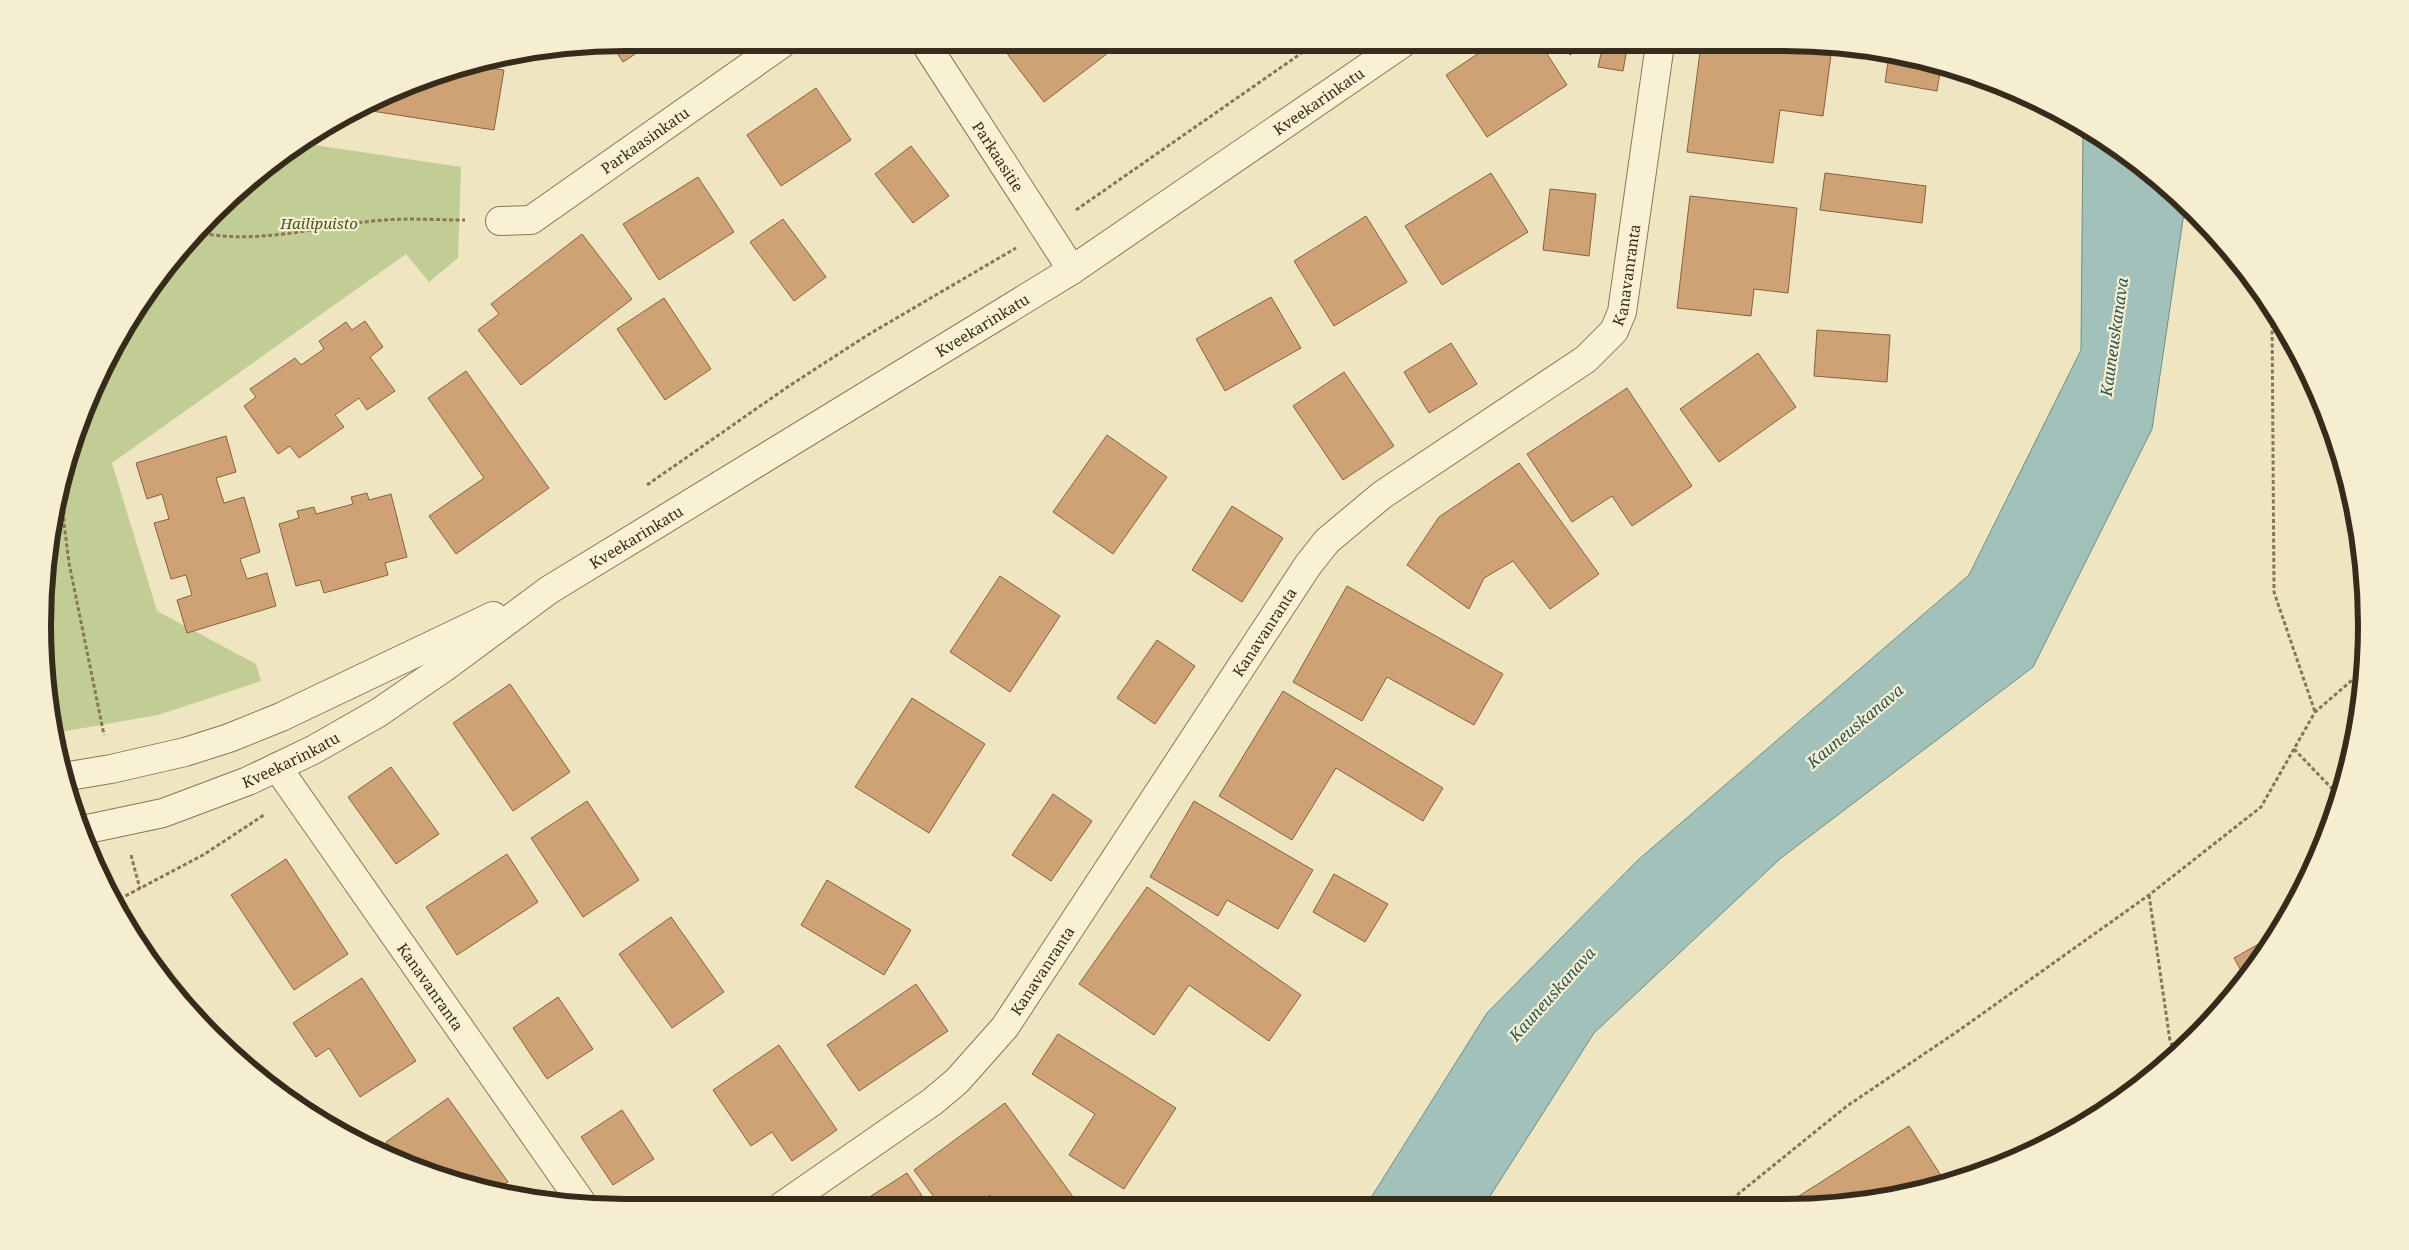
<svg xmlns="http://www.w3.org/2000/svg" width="2409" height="1250" viewBox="0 0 2409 1250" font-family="'Noto Serif',serif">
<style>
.green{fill:#c1cd94}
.water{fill:#a3c1bb;stroke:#6a8f89}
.building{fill:#cea275;stroke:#88613d}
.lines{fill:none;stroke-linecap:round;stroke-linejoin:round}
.minor-casing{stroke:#887658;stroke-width:30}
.tertiary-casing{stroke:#887658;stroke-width:30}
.path{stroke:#887658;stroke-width:3;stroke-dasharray:4 2.5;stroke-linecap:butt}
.minor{stroke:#f9f1d3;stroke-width:28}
.tertiary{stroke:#f9f1d3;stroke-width:28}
.labels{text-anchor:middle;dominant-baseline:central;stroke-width:4.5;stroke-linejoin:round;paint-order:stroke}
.street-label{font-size:15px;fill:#372c1c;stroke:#f6eed0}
.park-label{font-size:15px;font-style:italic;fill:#435422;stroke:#f6eed0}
.water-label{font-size:16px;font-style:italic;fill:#2b5658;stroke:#f6eed0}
.rim{fill:none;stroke:#372c1c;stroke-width:6}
</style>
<rect width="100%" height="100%" fill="#efe5c0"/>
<!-- green -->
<path class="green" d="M301,143L461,167L458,258L429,282L406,254L112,463L157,611L256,664L261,681L158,715L55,733L44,663V587L62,475L87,402L141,302L187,241L270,163Z"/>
<!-- water -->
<path class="water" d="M2083,128L2139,163L2185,206L2152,429L2033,667L1781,858L1594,1033L1485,1204H1367L1487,1013L1638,860L1969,575L2081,350Z"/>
<!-- building -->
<g class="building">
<path d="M625,42L652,43L623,62L611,44Z"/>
<path d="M999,43H1121L1044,102Z"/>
<path d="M1494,43H1540L1567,85L1487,137L1446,75Z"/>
<path d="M1561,43H1586L1570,55Z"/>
<path d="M1701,44H1808L1832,47L1823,116L1780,110L1773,163L1687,152Z"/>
<path d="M1603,45L1627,49L1623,71L1598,67Z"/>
<path d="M1889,55L1941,65L1937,91L1885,82Z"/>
<path d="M481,62L480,67L504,70L494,130L359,109L437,74Z"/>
<path d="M816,88L851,140L781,186L747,135Z"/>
<path d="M911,146L949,196L913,223L875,174Z"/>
<path d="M1491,173L1528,232L1442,285L1405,226Z"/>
<path d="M1825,173L1926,186L1922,223L1820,210Z"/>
<path d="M698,177L734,232L659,280L623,224Z"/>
<path d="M1550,189L1596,194L1589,256L1543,250Z"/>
<path d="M1690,196L1797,208L1788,293L1754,289L1751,316L1677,308Z"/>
<path d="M1366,216L1407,282L1334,326L1294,261Z"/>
<path d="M783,219L826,277L794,301L750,242Z"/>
<path d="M582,234L632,299L521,385L478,330L499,314L491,304Z"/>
<path d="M1271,297L1301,348L1225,391L1196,339Z"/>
<path d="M664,298L711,369L665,400L617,329Z"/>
<path d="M365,321L383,347L370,357L395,391L367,410L359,398L335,415L344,427L299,458L290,446L278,454L244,406L256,397L250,389L295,358L301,365L324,349L319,341L346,322L352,330Z"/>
<path d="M1817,330L1890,335L1887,382L1814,376Z"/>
<path d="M1451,343L1477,384L1429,413L1404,372Z"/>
<path d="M1758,353L1796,407L1719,462L1680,409Z"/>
<path d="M466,371L549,488L456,554L429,516L484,478L428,398Z"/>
<path d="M1344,372L1394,446L1343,480L1293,406Z"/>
<path d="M1627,388L1692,486L1632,526L1612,496L1572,522L1527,454Z"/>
<path d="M1107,435L1167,477L1113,554L1053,512Z"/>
<path d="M226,436L236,472L216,478L224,503L244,497L260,552L240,559L247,579L267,573L276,606L187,633L177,600L192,595L186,575L171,579L154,523L169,519L162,494L147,499L136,463Z"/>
<path d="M1519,463L1599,574L1550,609L1513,561L1484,578L1469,609L1407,565L1439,517Z"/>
<path d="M367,493L369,500L391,494L407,557L385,563L388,575L324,593L320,580L296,586L279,524L299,518L297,511L314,507L316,514L353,504L351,497Z"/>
<path d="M1232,506L1283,538L1242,602L1192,570Z"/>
<path d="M1000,576L1060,616L1010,692L950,652Z"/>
<path d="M1347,586L1503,674L1474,725L1387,677L1362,721L1293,682Z"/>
<path d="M1157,640L1195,666L1155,724L1117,698Z"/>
<path d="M510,684L570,772L513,811L453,723Z"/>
<path d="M1283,691L1443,788L1423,821L1336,768L1292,840L1219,796Z"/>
<path d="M912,698L985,744L929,833L855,787Z"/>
<path d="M391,767L439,834L396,864L348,797Z"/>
<path d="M1053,794L1092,821L1051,881L1012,855Z"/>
<path d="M587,801L639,880L583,917L531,838Z"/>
<path d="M1194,801L1313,870L1278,929L1227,900L1218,916L1150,877Z"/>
<path d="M507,854L538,902L457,955L426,907Z"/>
<path d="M286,859L348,954L294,990L231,895Z"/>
<path d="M1334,874L1388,904L1365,942L1313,912Z"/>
<path d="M827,880L911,930L884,975L801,925Z"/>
<path d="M1147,887L1301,995L1269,1041L1189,985L1154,1035L1079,984Z"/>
<path d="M671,917L724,992L672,1028L619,954Z"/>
<path d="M2269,938L2244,976L2234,958Z"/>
<path d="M362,978L416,1061L360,1097L329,1048L316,1057L293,1023Z"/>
<path d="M916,984L948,1031L859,1091L827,1045Z"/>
<path d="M558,997L593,1049L547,1079L513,1028Z"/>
<path d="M1058,1034L1176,1108L1124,1189L1069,1155L1095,1114L1032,1074Z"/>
<path d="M779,1045L837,1130L792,1161L772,1132L751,1146L713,1090Z"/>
<path d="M448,1098L508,1182L494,1191L474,1188L398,1159L386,1142Z"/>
<path d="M1005,1103L1079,1205H997L990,1195L977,1205H940L914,1170Z"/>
<path d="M622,1110L654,1159L613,1185L581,1137Z"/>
<path d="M1909,1126L1944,1180L1860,1202L1788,1203Z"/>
<path d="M907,1173L928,1205H857Z"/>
</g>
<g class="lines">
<!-- minor casing -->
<g class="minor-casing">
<g id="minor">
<path id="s1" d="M925,43L1072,270"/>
<path id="s2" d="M500,221L531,220L783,43"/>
<path id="s3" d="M277,767L584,1206"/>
<path id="s4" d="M782,1206L932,1102L957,1081L1005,1027L1308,565L1327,541L1382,495L1586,359L1614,331L1622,312L1660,44"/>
</g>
</g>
<!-- tertiary casing -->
<g class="tertiary-casing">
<g id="tertiary">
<path d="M63,777L111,769L185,752L229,738L281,717L493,616"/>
<path id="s5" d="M83,830L163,813L248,781L313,750L378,713L445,667L549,590L1072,270L1403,43"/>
</g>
</g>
<!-- path -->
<g class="path">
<path d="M1076,210L1316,43"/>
<path d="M197,232C259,246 322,225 384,220C411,218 438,220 465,220"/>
<path d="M2272,311L2274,592L2315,712"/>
<path d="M63,472L64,523L69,563L104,735"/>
<path d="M647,485L786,388L866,336L1016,248"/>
<path d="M2294,749L2339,796"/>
<path d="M131,855L140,889"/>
<path d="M2149,895L2170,1041L2176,1052"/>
<path d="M114,902L203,855L264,815"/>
<path d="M1727,1203L1847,1106L1958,1031L2149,895L2261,807L2315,712L2364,670"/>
</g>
<!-- minor -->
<use href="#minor" class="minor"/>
<!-- tertiary -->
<use href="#tertiary" class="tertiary"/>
</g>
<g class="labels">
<!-- street labels -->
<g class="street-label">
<text stroke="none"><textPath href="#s5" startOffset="1442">Kveekarinkatu</textPath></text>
<text stroke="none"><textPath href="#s2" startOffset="170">Parkaasinkatu</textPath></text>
<text stroke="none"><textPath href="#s1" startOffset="135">Parkaasitie</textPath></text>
<text stroke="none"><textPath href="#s4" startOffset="1285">Kanavanranta</textPath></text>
<text stroke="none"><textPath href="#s5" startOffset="1038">Kveekarinkatu</textPath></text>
<text stroke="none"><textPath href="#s5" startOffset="632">Kveekarinkatu</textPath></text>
<text stroke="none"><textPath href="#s4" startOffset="760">Kanavanranta</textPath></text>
<text stroke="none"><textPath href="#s5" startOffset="220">Kveekarinkatu</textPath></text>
<text stroke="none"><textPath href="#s4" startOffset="355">Kanavanranta</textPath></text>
<text stroke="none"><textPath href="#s3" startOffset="268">Kanavanranta</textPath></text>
</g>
<!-- park labels -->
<g class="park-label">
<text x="319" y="223">Hailipuisto</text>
</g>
<!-- water labels -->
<g class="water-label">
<text transform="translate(2114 337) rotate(-82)">Kauneuskanava</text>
<text transform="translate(1855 726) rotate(-40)">Kauneuskanava</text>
<text transform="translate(1552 994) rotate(-48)">Kauneuskanava</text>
</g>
</g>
<!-- crop -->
<path d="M0 0H2409V1250H0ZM625 51H1784A574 574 0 0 1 2358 625V625A574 574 0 0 1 1784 1199H625A574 574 0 0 1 51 625V625A574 574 0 0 1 625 51Z" fill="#f6eed0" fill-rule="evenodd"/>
<path class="rim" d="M625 51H1784A574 574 0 0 1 2358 625V625A574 574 0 0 1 1784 1199H625A574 574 0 0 1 51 625V625A574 574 0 0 1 625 51Z"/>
</svg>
